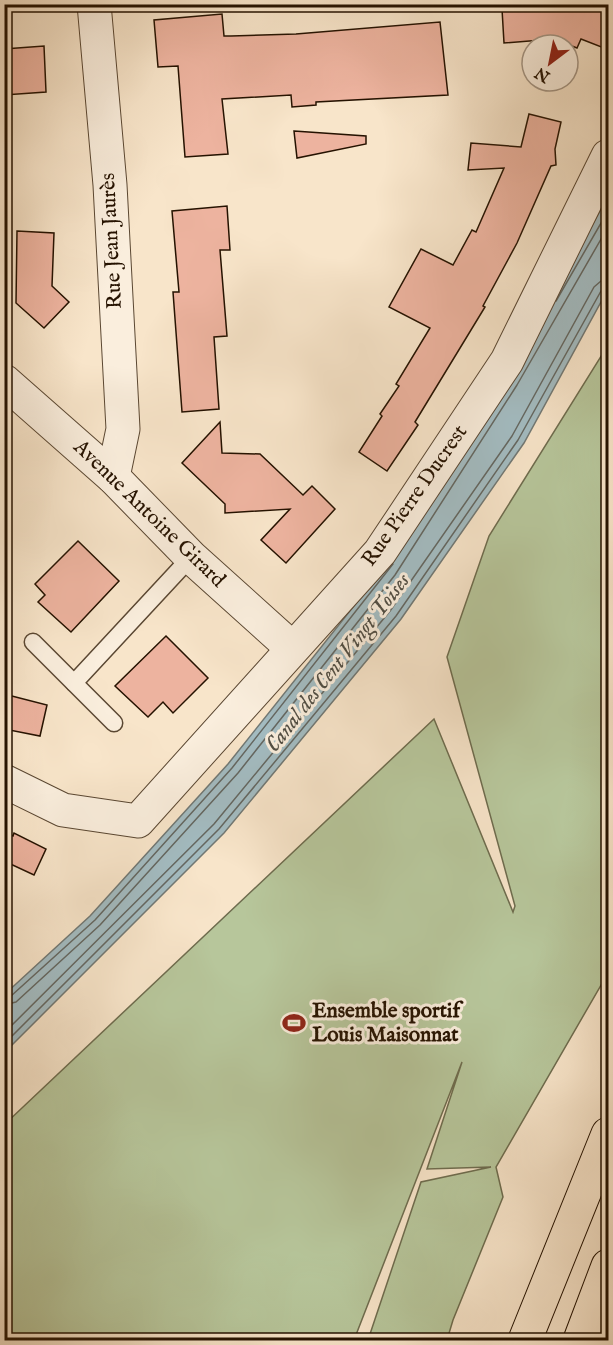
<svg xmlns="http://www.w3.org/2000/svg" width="613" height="1345" viewBox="0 0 613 1345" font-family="'IM FELL English',serif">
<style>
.green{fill:#b7c69b;stroke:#6e6c4e;stroke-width:1.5}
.water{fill:#a3bcc2;stroke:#717874;stroke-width:1.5}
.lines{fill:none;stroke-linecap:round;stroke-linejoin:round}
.shore{stroke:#646761;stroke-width:1.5}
.building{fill:#edb39f;stroke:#251200;stroke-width:1.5}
.lane-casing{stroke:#5a4732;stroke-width:19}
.street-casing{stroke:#5a4732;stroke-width:35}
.highway-casing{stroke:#251200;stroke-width:35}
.lane{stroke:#faeedd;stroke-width:16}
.street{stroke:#faeedd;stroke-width:33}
.highway{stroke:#f8e5ca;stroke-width:33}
.labels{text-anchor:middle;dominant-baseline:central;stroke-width:6;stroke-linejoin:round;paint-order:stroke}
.street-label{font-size:21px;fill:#251200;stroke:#faeedd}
.poi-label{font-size:21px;font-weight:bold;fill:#251200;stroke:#faeedd;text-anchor:start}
.water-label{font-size:22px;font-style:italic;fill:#514e44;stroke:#faeedd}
</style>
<rect width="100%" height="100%" fill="#f8e5ca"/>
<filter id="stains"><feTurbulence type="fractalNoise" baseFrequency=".00333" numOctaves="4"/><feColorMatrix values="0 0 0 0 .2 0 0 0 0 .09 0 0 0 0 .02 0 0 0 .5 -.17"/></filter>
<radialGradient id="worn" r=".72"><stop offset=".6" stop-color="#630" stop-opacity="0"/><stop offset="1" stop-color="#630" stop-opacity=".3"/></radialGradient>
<!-- green -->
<path class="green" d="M608,345V973L496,1167L503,1197L453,1320L447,1340H368L421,1182L491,1167L427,1169L462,1062L354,1340H5V1124L434,719L513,912L515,906L447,657L489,536Z"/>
<!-- water -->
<path class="water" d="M608,197V289L524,443L401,619L224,833L5,1052V994L90,916L228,764L385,567L505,378Z"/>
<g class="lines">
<!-- shore -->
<g class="shore">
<path d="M556,301L608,211"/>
<path d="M4,998L11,996L95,920L232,768L393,564"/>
<path d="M4,1005L16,1002L100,925L238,773L395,575L517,385L608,227"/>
<path d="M4,1033L214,824L390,611L512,436L594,287L601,281L608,280"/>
<path d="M4,1044L219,829L396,616L518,440L601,291L608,287"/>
</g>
</g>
<!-- building -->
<g class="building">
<path d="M583,4H609V50L581,39L577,48L554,39L504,43L502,9Z"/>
<path d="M222,14L224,36H231L296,34L440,22L448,95L316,102V105L292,107L291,95L222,99L228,154L185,157L178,66L158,67L154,20Z"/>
<path d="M44,46L46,92L4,95V49Z"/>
<path d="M529,114L561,122L555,149L556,165L551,166L517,243L483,306L485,307L415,422L418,425L387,471L359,452L382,416L380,414L399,386L396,384L430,328L389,307L421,249L453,265L472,230L476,232L504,168L468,170L471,143L521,147Z"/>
<path d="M294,131L366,136V144L297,158Z"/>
<path d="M227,206L230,250H220L227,336L214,337L219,409L182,412L173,292H179L172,211Z"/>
<path d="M17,231L54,233L52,286L69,302L44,328L16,303Z"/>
<path d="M220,422L222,453L260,454L303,495L312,486L335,509L286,563L261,540L290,509L225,513V504L182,463Z"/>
<path d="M78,541L119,581L71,632L38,602L45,595L35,584Z"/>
<path d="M166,636L208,678L173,713L163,702L148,717L115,686Z"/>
<path d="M4,694L47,705L40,736L4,729Z"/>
<path d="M4,832L13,836L14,833L46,849L34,875L4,861Z"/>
</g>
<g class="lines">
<!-- lane casing -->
<g class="lane-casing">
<g id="lane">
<path d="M33,642L114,723"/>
<path d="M74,683L191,557"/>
</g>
</g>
<!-- street casing -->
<g class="street-casing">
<g id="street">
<path d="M94,4L110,185L123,429L113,477"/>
<path d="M4,381L113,477L191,557L292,648"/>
<path d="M4,781L63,810L138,821L380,552L507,361L608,156"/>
</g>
</g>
<!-- highway casing -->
<g class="highway-casing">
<g id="highway">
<path d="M525,1340L608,1134"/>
<path d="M580,1340L608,1266"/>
</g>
</g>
<!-- lane -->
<use href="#lane" class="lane"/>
<!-- street -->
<use href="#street" class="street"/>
<!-- highway -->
<use href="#highway" class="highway"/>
</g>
<!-- icons -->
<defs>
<g id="stadium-bare" transform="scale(1.8)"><path d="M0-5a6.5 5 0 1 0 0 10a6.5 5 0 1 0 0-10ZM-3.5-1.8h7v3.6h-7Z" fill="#8f2418" stroke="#faeedd" stroke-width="2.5" paint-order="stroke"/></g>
</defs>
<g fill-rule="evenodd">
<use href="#stadium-bare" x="294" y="1023"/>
</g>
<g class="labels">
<!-- street labels -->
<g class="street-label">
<text transform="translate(112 241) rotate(-93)">Rue Jean Jaurès</text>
<text transform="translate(415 496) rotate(-55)">Rue Pierre Ducrest</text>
<text transform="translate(149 514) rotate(44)">Avenue Antoine Girard</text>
</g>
<!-- poi labels -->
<g class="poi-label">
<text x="312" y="1011">Ensemble sportif<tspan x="312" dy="24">Louis Maisonnat</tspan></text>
</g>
<!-- water labels -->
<g class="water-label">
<text transform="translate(338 663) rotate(-52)">Canal des Cent Vingt Toises</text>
</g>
</g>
<!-- margin -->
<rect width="613" height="1345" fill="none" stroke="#f8e5ca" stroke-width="24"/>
<rect x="6" y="6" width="601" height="1333" fill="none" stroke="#251200" stroke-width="3"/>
<rect x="12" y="12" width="589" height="1321" fill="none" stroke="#251200" stroke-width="1.5"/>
<!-- north arrow -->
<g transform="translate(550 63) rotate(212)"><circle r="28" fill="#faeedd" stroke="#a59685" stroke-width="1.5"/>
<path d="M0-4.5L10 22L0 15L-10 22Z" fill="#8f2418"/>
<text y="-9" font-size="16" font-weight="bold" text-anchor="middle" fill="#251200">N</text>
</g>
<rect width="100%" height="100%" filter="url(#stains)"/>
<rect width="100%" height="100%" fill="url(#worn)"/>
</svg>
